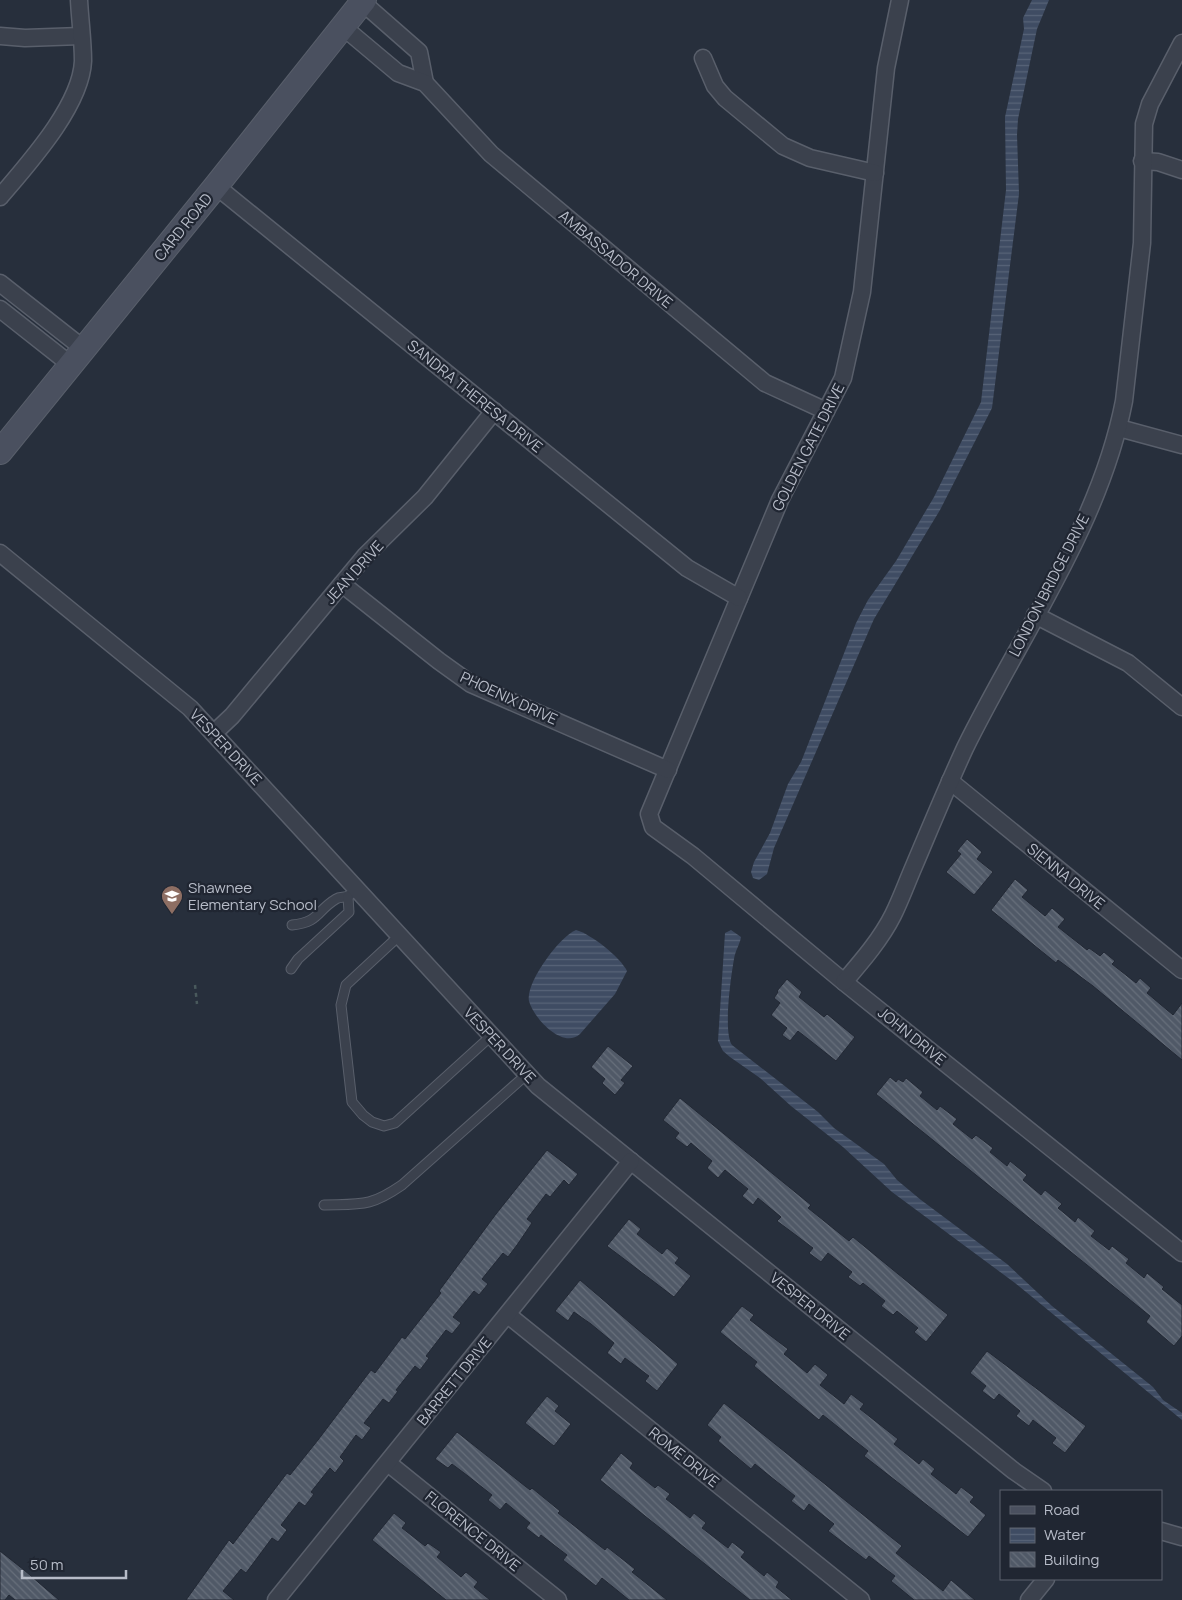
<svg xmlns="http://www.w3.org/2000/svg" width="1182" height="1600" viewBox="0 0 1182 1600" font-family="Manrope,sans-serif">
<style>
.water{fill:url(#water-rules)}
.building{fill:url(#building-back-hatch);stroke:#222834}
.lines{fill:none;stroke-linecap:round;stroke-linejoin:round}
.lane-casing{stroke:#595f6b;stroke-width:11}
.street-casing{stroke:#595f6b;stroke-width:19}
.secondary-casing{stroke:#595f6b;stroke-width:26}
.path{stroke:#49595c;stroke-width:2.5;stroke-dasharray:4 4;stroke-linecap:butt}
.lane{stroke:#3b414d;stroke-width:9}
.street{stroke:#3b414d;stroke-width:16}
.secondary{stroke:#4a505f;stroke-width:24}
.labels{text-anchor:middle;dominant-baseline:central;stroke-width:4.5;stroke-linejoin:round;paint-order:stroke}
.street-label{font-size:15px;fill:#b7bcc8;stroke:#202632}
.poi-label{font-size:15px;fill:#b7bcc8;stroke:#202632;text-anchor:start}
</style>
<defs>
<pattern id="water-rules" width="6" height="5" patternUnits="userSpaceOnUse" patternTransform="scale(1.25)"><rect width="6" height="5" fill="#3f4c63"/><path d="M0 2.5h6" fill="none" stroke="#586478"/></pattern>
<pattern id="building-back-hatch" width="6" height="6" patternUnits="userSpaceOnUse" patternTransform="scale(1.25)"><rect width="6" height="6" fill="#505967"/><path d="M-1 5l2 2M0 0l6 6M5-1l2 2" fill="none" stroke="#676f7b"/></pattern>
</defs>
<rect width="100%" height="100%" fill="#272f3c"/>
<!-- water -->
<g class="water">
<path d="M1032,0H1049L1037,29L1018,119L1017,135L1019,194L992,408L940,510L874,619L774,848L767,874L759,880L753,878L751,872L754,862L770,833L788,784L801,762L856,623L868,600L896,561L934,497L981,402L1006,190L1005,117L1024,29L1023,18Z"/>
<path d="M576,930C591,934 620,957 627,971L615,994L580,1034C562,1050 533,1017 529,1001C525,983 560,936 576,930Z"/>
<path d="M731,930L741,937C740,944 735,951 734,959C731,976 723,1033 732,1045L818,1112L834,1128L884,1164L897,1180L921,1200L1007,1264L1052,1306L1153,1387L1163,1400L1182,1413V1420L1015,1283L892,1192L843,1147L791,1106L760,1078L730,1057L723,1051L718,1041L725,933Z"/>
</g>
<!-- building -->
<g class="building">
<path d="M967,839L982,852L977,859L993,872L974,895L946,872L961,854L957,851Z"/>
<path d="M1015,879L1028,890L1022,897L1045,916L1052,908L1065,919L1058,927L1087,950L1089,948L1100,956L1104,952L1115,961L1112,964L1136,983L1140,978L1151,988L1147,993L1173,1015L1182,1003V1060L1093,986L1058,960L1056,963L991,910Z"/>
<path d="M787,979L802,992L799,997L824,1017L827,1014L855,1037L836,1061L798,1031L790,1041L782,1035L787,1028L771,1015L780,1003L774,998L778,992L777,991Z"/>
<path d="M608,1046L633,1066L621,1080L625,1083L615,1095L602,1083L605,1079L591,1067Z"/>
<path d="M890,1077L896,1082L898,1079L903,1082L906,1078L923,1092L920,1096L937,1110L940,1106L957,1119L953,1124L972,1139L976,1135L993,1148L990,1152L1007,1166L1010,1161L1027,1175L1023,1180L1041,1195L1045,1190L1062,1204L1058,1208L1075,1222L1078,1217L1095,1231L1091,1236L1109,1250L1112,1246L1129,1259L1126,1263L1144,1278L1147,1273L1164,1287L1162,1289L1182,1305V1336L1174,1346L1146,1322L1150,1316L876,1094Z"/>
<path d="M680,1098L811,1205L808,1208L849,1241L853,1237L948,1315L926,1342L914,1332L918,1328L897,1311L893,1315L881,1306L885,1301L863,1283L860,1286L848,1277L852,1272L828,1253L821,1262L809,1253L813,1248L777,1221L781,1217L758,1198L753,1205L742,1196L748,1189L725,1170L718,1178L707,1168L712,1161L691,1143L687,1147L675,1138L679,1133L663,1120Z"/>
<path d="M547,1150L578,1174L569,1185L564,1180L550,1197L546,1194L527,1219L532,1223L517,1245L508,1257L503,1253L482,1279L488,1284L479,1295L474,1291L453,1317L461,1323L452,1334L446,1330L426,1356L429,1358L420,1370L415,1366L396,1390L398,1391L389,1403L383,1399L364,1423L371,1428L362,1440L356,1435L340,1457L344,1461L335,1473L330,1468L311,1492L314,1494L305,1506L299,1502L281,1525L287,1530L278,1542L272,1538L246,1573L241,1569L223,1591L234,1600H186L229,1540L233,1544L287,1473L290,1475L318,1440L371,1370L375,1373L402,1337L405,1339L441,1293L439,1291L496,1214Z"/>
<path d="M629,1219L641,1229L637,1234L662,1254L667,1248L679,1258L675,1263L691,1276L674,1297L607,1246Z"/>
<path d="M580,1280L678,1364L657,1391L645,1381L649,1376L625,1358L621,1364L607,1353L614,1343L591,1324L574,1312L568,1321L555,1311Z"/>
<path d="M742,1306L754,1315L750,1320L788,1349L784,1354L807,1373L815,1364L828,1375L820,1385L844,1404L851,1394L864,1404L860,1409L898,1439L894,1444L919,1464L923,1459L935,1469L931,1474L956,1494L961,1487L974,1497L970,1502L986,1515L968,1537L864,1456L868,1451L823,1415L819,1420L791,1397L754,1366L757,1362L720,1332Z"/>
<path d="M987,1351L1086,1426L1065,1453L1052,1443L1056,1438L1033,1420L1029,1426L1016,1416L1020,1411L999,1394L994,1400L982,1391L986,1386L970,1373Z"/>
<path d="M547,1396L559,1406L555,1411L571,1424L554,1446L525,1423Z"/>
<path d="M724,1403L902,1546L896,1553L943,1591L951,1580L975,1600H914L891,1581L895,1576L869,1556L866,1560L828,1531L834,1524L809,1504L804,1511L791,1501L795,1496L771,1477L755,1464L751,1469L718,1441L721,1437L707,1425Z"/>
<path d="M457,1432L530,1490L532,1488L560,1511L558,1513L605,1550L607,1547L635,1569L632,1572L667,1600H629L602,1578L596,1586L563,1560L567,1555L541,1535L539,1538L526,1528L530,1523L506,1503L500,1510L488,1500L492,1495L468,1476L452,1464L448,1468L435,1459Z"/>
<path d="M621,1453L633,1463L630,1468L655,1488L658,1485L670,1494L666,1499L690,1518L694,1513L706,1523L702,1528L728,1548L732,1542L745,1552L741,1557L764,1576L767,1572L779,1582L776,1587L792,1600H750L600,1480Z"/>
<path d="M394,1513L406,1523L402,1528L425,1546L428,1543L441,1552L437,1557L461,1577L466,1572L478,1582L474,1587L490,1600H446L372,1540Z"/>
<path d="M0,1551L24,1570L59,1600H15L9,1595L5,1600H0Z"/>
</g>
<g class="lines">
<!-- lane casing -->
<g class="lane-casing">
<g id="lane">
<path d="M292,925C320,922 316,911 336,899C341,896 346,899 351,894"/>
<path d="M400,935L346,985L341,1005L352,1102L363,1115L372,1122L384,1126L395,1123L491,1036"/>
<path d="M291,969L298,959L349,912L348,897"/>
<path d="M324,1205C362,1204 370,1207 402,1185L526,1075"/>
</g>
</g>
<!-- street casing -->
<g class="street-casing">
<g id="street">
<path d="M900,0L886,68L862,292L843,378L780,500L649,814L653,827L693,856L844,982L1182,1253"/>
<path d="M362,2L419,52L425,83"/>
<path d="M342,26L398,73L425,83L491,154L765,383L826,411"/>
<path d="M0,36L25,38L81,36"/>
<path d="M703,58L715,86L725,98L783,146L810,158L875,173"/>
<path d="M1142,161L1158,162L1182,170"/>
<path d="M216,186L687,568L739,598"/>
<path d="M0,197C28,164 81,106 83,61C83,41 80,20 79,0"/>
<path d="M0,283L84,349"/>
<path d="M0,309L71,365"/>
<path d="M1119,428L1182,445"/>
<path d="M0,553L190,708L538,1086L1014,1471L1043,1491"/>
<path d="M342,584L439,661L471,684L668,770"/>
<path d="M1035,615L1128,663L1182,707"/>
<path d="M214,733L232,716L365,556L425,497L494,411"/>
<path d="M950,781L1182,970"/>
<path d="M844,982C862,961 881,939 893,915C901,899 907,882 914,866C931,826 947,787 965,748C1020,636 1100,525 1124,401L1142,243L1144,124L1150,104L1182,43"/>
<path d="M508,1315L861,1600"/>
<path d="M388,1463L558,1600"/>
<path d="M1161,1531L1182,1537"/>
<path d="M276,1600L631,1161"/>
<path d="M1029,1600L1046,1579"/>
</g>
</g>
<!-- secondary casing -->
<g class="secondary-casing">
<path id="secondary" d="M0,452L216,186L364,0"/>
</g>
<!-- path -->
<path class="path" d="M195,985L197,1004"/>
<!-- lane -->
<use href="#lane" class="lane"/>
<!-- street -->
<use href="#street" class="street"/>
<!-- secondary -->
<use href="#secondary" class="secondary"/>
</g>
<!-- icons -->
<defs>
<g id="school-pin" transform="scale(1.125)"><path d="M0 17L-7.5 6A9.5 9.5 0 1 1 7.5 6Z" fill="#8d6e63" stroke="#202632"/><path d="M0-5L7-2L0 1L-7-2ZM-4 1L0 2.5L4 1V4Q0 6-4 4Z" fill="#fff"/></g>
</defs>
<g fill-rule="evenodd">
<use href="#school-pin" x="172" y="896"/>
</g>
<g class="labels">
<!-- street labels -->
<g class="street-label">
<text transform="translate(183 227) rotate(-51)">CARD ROAD</text>
<text transform="translate(616 259) rotate(40)">AMBASSADOR DRIVE</text>
<text transform="translate(475 396) rotate(39)">SANDRA THERESA DRIVE</text>
<text transform="translate(808 447) rotate(-63)">GOLDEN GATE DRIVE</text>
<text transform="translate(354 572) rotate(-48)">JEAN DRIVE</text>
<text transform="translate(1049 585) rotate(-63)">LONDON BRIDGE DRIVE</text>
<text transform="translate(509 698) rotate(25)">PHOENIX DRIVE</text>
<text transform="translate(226 747) rotate(47)">VESPER DRIVE</text>
<text transform="translate(1066 876) rotate(39)">SIENNA DRIVE</text>
<text transform="translate(912 1036) rotate(39)">JOHN DRIVE</text>
<text transform="translate(500 1045) rotate(47)">VESPER DRIVE</text>
<text transform="translate(810 1306) rotate(39)">VESPER DRIVE</text>
<text transform="translate(454 1381) rotate(-51)">BARRETT DRIVE</text>
<text transform="translate(684 1457) rotate(39)">ROME DRIVE</text>
<text transform="translate(473 1531) rotate(39)">FLORENCE DRIVE</text>
</g>
<!-- poi labels -->
<g class="poi-label">
<text x="188" y="887">Shawnee<tspan x="188" dy="17">Elementary School</tspan></text>
</g>
</g>
<!-- legend -->
<rect x="1000" y="1490" width="162" height="90" fill="#202632" stroke="#5c626e"/>
<rect x="1010" y="1506" width="25" height="8" fill="#4a505f" stroke="#5c626e"/>
<text x="1044" y="1515" font-size="15" fill="#b7bcc8">Road</text>
<rect x="1010" y="1528" width="25" height="15" fill="url(#water-rules)" stroke="#5c626e"/>
<text x="1044" y="1540" font-size="15" fill="#b7bcc8">Water</text>
<rect x="1010" y="1552" width="25" height="15" fill="url(#building-back-hatch)" stroke="#5c626e"/>
<text x="1044" y="1565" font-size="15" fill="#b7bcc8">Building</text>
<!-- scale -->
<path d="M22 1570v8h104v-8" fill="none" stroke="#b7bcc8" stroke-width="2.5"/>
<text x="30" y="1570" font-size="15" fill="#b7bcc8" stroke="#202632" stroke-width="4" paint-order="stroke">50 m</text>
</svg>
